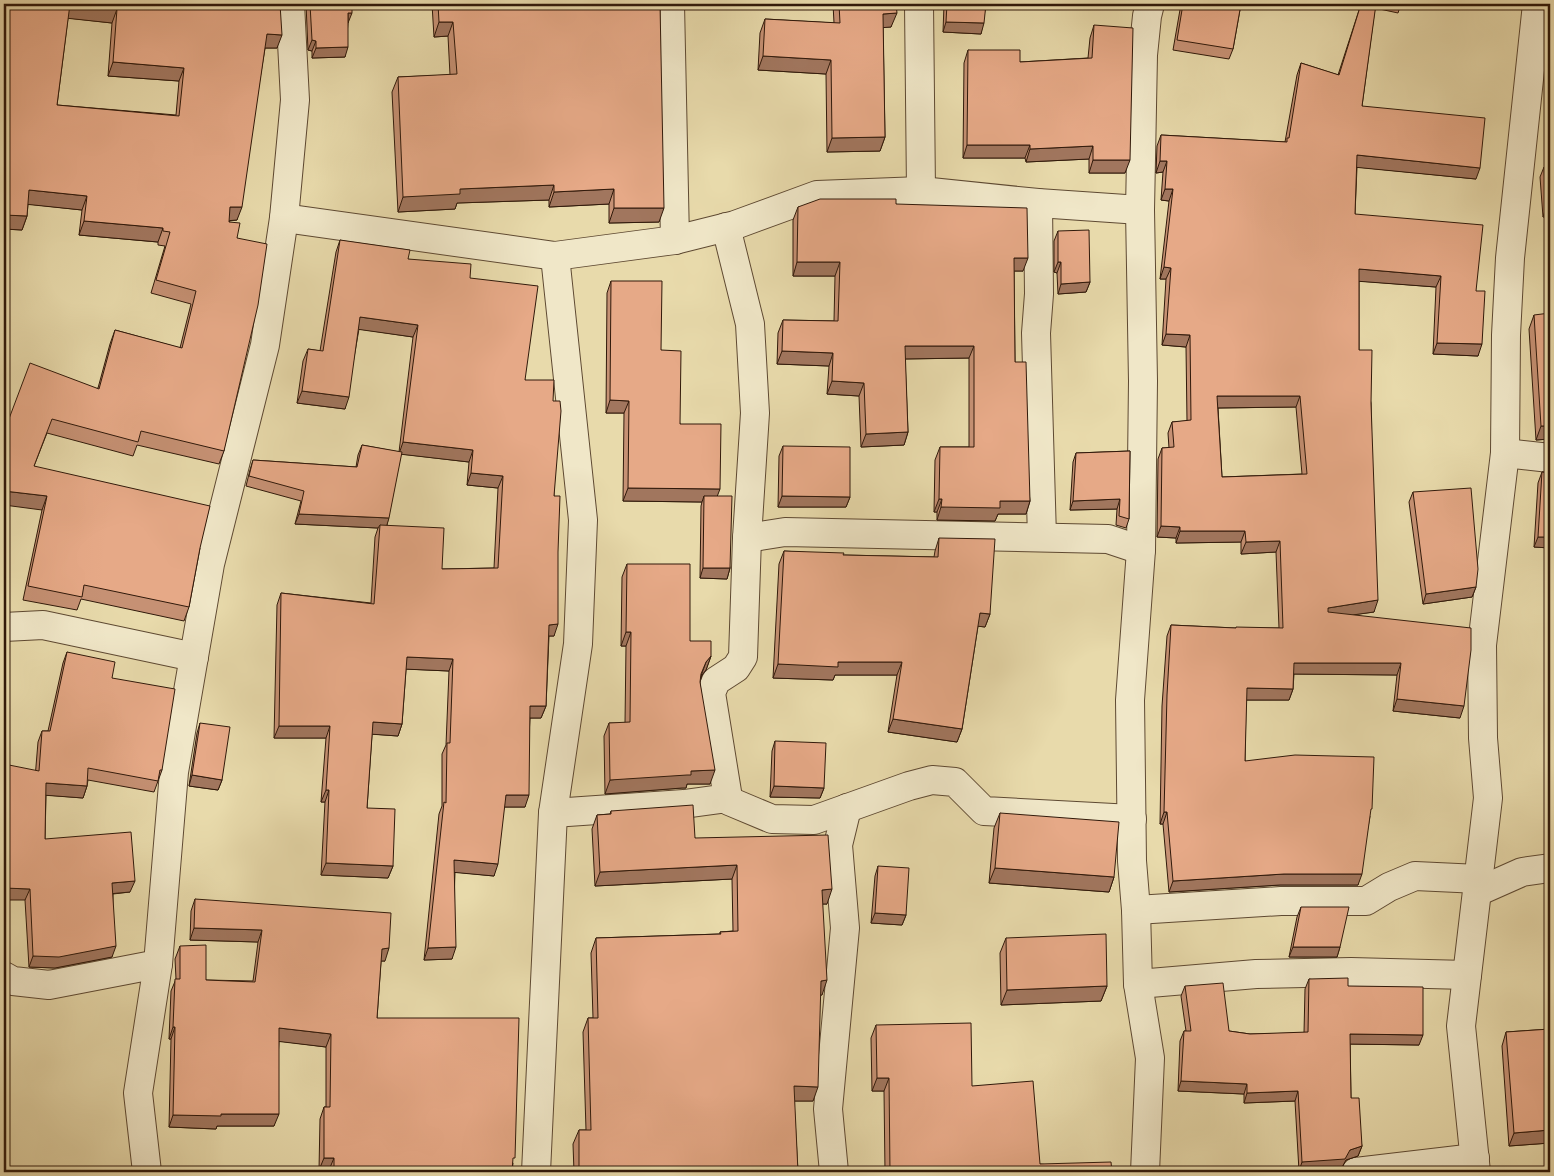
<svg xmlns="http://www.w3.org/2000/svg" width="1554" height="1176" viewBox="0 0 1554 1176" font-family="'Sorts Mill Goudy',serif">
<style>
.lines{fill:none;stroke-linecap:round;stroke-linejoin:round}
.minor-casing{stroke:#5e4932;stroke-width:30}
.minor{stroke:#f0e7c8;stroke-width:28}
.wall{fill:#c69174;stroke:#30190a;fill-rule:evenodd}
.shaded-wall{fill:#a1765e;stroke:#30190a}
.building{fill:#e6a987;stroke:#30190a;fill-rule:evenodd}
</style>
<rect width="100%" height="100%" fill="#e8daab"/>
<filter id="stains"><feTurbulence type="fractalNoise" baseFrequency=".004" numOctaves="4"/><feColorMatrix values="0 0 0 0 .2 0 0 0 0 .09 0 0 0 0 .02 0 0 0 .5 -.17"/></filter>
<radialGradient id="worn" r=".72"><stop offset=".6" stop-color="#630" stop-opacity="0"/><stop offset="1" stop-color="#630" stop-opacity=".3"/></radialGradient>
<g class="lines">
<!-- minor casing -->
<g class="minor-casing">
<g id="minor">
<path d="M670,4L675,240"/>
<path d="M919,4L921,191"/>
<path d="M1038,203L1039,294L1036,333L1042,537"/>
<path d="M284,218L555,256L675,240L735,225L817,195L921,191L1038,203L1140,210"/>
<path d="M726,227L750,324L755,413L747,538L743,657L736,668L716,681L711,693L728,798"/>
<path d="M1505,453L1550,458"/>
<path d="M747,538L785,532L1108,539L1141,550"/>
<path d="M4,627L43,625L194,657"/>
<path d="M553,813L684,804L728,798L729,801L772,819L814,820L909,786L932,780L955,782L984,811L1132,819"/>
<path d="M1477,892L1522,872L1550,868"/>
<path d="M1136,910L1281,901H1366L1389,887L1415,876L1479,879"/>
<path d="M4,976L13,981L49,985L158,964"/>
<path d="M1138,984L1256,974L1351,972L1467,975"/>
<path d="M147,1172L138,1093L158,964L174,772L210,564L265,345L284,218L295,100L290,4"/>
<path d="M536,1172L553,813L578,644L583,520L555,256"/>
<path d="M834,1172L828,1109L845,928L838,845L847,808"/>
<path d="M1145,1172L1150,1058L1138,984L1136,910L1132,861L1130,700L1141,550L1143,381L1140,210L1143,55L1147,16L1150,4"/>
<path d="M1356,1172L1475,1158"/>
<path d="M1476,1172L1461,1026L1488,798L1483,738L1482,645L1505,453L1506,335L1510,258L1537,4"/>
</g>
</g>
<!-- minor -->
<use href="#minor" class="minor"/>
</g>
<!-- wall -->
<g class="wall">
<path d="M4,4H280L277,48H265L237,220L229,221L237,238L224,451L219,464L137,445L133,456L47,433L34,466L200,548L189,607L184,621L81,599L77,610L23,600L42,510L4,432L98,388L110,344L115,330L180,348L191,304L151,293L165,246L158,245V242L79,235L82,210L28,204L27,216L22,230L4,229ZM68,18L112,23L108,76L179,81L176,115L57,105Z"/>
<path d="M306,4H352L348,23L345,57L312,58V51L308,50Z"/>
<path d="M432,4H660L659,222L609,223V204L549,207V200L457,203L455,209L398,212L392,92L398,77L450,75L448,36L434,37Z"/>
<path d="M833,4H896L891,27H883L885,137L880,151L827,152L826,74L758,70L760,33L765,19L834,23Z"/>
<path d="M944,4H986L981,34L943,32Z"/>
<path d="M1181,4H1241L1233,49L1229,59L1173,50Z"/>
<path d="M1361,4H1401L1398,13L1375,8L1362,106L1476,179L1357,167L1355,214L1476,291L1478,356L1433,354L1436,287L1359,281V350L1371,403L1374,612L1351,615L1460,718L1393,711L1397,675L1294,674L1293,689L1289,700H1246L1245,761L1370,816L1358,885H1280L1169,892L1163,824H1160L1162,706L1167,636L1171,625L1235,628H1279L1276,552L1241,554V542L1176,543V538L1157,537L1158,459L1162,448H1169L1168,433L1172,422L1187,421L1186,347L1162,345L1166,279H1160L1169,201L1161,200L1163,172L1156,173L1157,146L1161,135L1285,142L1297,75L1301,63L1338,75ZM1296,407L1302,474L1222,477L1218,408Z"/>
<path d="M1094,25L1125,173H1089V159L1026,162L1025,158H963L964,63L968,50L1020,62L1088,58L1090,38Z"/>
<path d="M1544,167H1550V216L1543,217L1540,177Z"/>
<path d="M896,204L1023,271H1014L1015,362L1030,501L1026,514H998L995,521L937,520V512H934L935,460L940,447H969V358L905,359L908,432L904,445L861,447L859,396L827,394L829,366L777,364L778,333L783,320L834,321L835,276H793V220L798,207Z"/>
<path d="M1058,231L1090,282L1086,292L1058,294L1057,273L1054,272V241Z"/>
<path d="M340,240L408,259L470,278L525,380L553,401L554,496V636H549L546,706L541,718H530L525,807H504L494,876L455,872L452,959L424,960L439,814L442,806V754L446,745L449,671L406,669L402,724L398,736L372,734L367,808L393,866L388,878L321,875L325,802H321L326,738H274L277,605L281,593L371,603L375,537L378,528L295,524L301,501L246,486L250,470L253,460L356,467L358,455L362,445L399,452L413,337L359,329L345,409L297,403L303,361L308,349L320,351L336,252ZM401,454L469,462L467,485L498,488L494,568L442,569L387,525Z"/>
<path d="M611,281L661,350L680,424L717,496L730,568L727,579L700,578L701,506L702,502L623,501L624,413H606L607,293Z"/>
<path d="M1534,315L1550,439L1536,440L1529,329Z"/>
<path d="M783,446L850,497L846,507H778L779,456Z"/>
<path d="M1130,451L1129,519L1126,528L1116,525L1117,509L1070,510L1073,462L1076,453Z"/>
<path d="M1542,472L1550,473V548L1534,547L1538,483Z"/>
<path d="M1413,492L1476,587L1472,597L1423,604L1409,502Z"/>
<path d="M939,538L990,614L985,627L978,626L962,729L957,742L888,732L897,675H835L833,680L773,678L779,564L784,551L843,555L934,557L935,551Z"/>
<path d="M627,564L690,641L711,656L706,670L702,675L700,682L710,784H687L686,788H682L605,794L604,736L609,723H625L626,646H621L622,577Z"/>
<path d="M67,652L112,678L162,770L154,792L88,780L87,786L83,798L46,795L45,839L130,892L113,894L112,957L55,968L29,967L25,900L38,742L42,731H48L63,663Z"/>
<path d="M200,723L222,780L218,790L189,786L197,733Z"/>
<path d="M775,741L824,788L820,798L770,797L772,751Z"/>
<path d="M611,811L695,838L827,904H822V995H820L813,1101H794L798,1172H574L573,1144L579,1130H586L583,1032L588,1018H593L591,953L596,938L720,934V932L733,931L732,879L595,886L592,829L597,815L610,814Z"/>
<path d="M1000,813L1114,877L1109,892L989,883L994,828Z"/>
<path d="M878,866L906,915L902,925L871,923L875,876Z"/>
<path d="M195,899L385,961H381L377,1018L513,1163L512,1172H329V1170H319L320,1119L324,1107H326V1047L279,1041L274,1126H217L216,1129L169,1127L171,1039H169L171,991L176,979L175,959L180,946L206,980L253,981L258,942L190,940L191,911Z"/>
<path d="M1301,907L1340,947L1337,957H1289L1297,917Z"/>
<path d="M1006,938L1107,986L1101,1001L1001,1005L1000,953Z"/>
<path d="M1309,979L1348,986L1419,1045L1350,1044L1351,1098L1362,1146L1358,1156L1346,1160L1341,1169L1299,1171L1295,1101L1244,1103V1094L1178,1091L1180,1041L1184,1031H1186L1181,996L1185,986L1229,1031L1250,1034L1304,1033L1305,989Z"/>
<path d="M876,1025L972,1086L1040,1164L1112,1172H885L884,1091H872L871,1038Z"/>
<path d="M1550,1029V1143L1509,1146L1502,1046L1506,1032Z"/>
</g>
<!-- shaded-wall -->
<g class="shaded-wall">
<path d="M70,4L117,9L112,23L65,18Z"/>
<path d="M348,13H352L348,23Z"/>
<path d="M897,13L891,27L878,28L883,14Z"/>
<path d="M439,22H453L448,36L434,37Z"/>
<path d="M946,22L984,23L981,34L943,32Z"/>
<path d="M267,34L282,35L277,48H262Z"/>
<path d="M312,40L316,41L312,51L308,50Z"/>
<path d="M348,47L345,57L312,58L316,48Z"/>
<path d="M763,56L831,60L826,74L758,70Z"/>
<path d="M113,62L184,68L179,81L108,76Z"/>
<path d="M885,137L880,151L827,152L832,138Z"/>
<path d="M967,145H1030L1025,158H963Z"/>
<path d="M1093,146L1089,159L1026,162L1030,149Z"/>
<path d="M1357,155L1480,168L1476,179L1353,167Z"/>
<path d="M1093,160H1130L1125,173H1089Z"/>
<path d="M1160,161H1167L1163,172L1156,173Z"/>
<path d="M554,185L549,200L457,203L455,209L398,212L403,197L460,189Z"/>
<path d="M614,189L609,204L549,207L554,192Z"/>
<path d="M1165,189H1173L1169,201L1161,200Z"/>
<path d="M29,190L87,196L82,210L24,204Z"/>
<path d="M1550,206V216L1543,217L1546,207Z"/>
<path d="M230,207H242L237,220L225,221Z"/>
<path d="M614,208H664L659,222L609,223Z"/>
<path d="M4,215L27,216L22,230L4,229Z"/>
<path d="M84,221L163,228L158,242L79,235Z"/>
<path d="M1014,258H1028L1023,271H1010Z"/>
<path d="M797,262H840L835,276H793Z"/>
<path d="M1058,262H1061L1057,273L1054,272Z"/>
<path d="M1164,267L1171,268L1166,279H1160Z"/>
<path d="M1359,269L1441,276L1436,287L1355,281Z"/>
<path d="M1090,282L1086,292L1058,294L1061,284Z"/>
<path d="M360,317L418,325L413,337L356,329Z"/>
<path d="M1166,334L1190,335L1186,347L1162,345Z"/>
<path d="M1437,343L1482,344L1478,356L1433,354Z"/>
<path d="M905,346H974L969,358L900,359Z"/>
<path d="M782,351L833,353L829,366L777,364Z"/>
<path d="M832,381L864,383L859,396L827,394Z"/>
<path d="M302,391L349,397L345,409L297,403Z"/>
<path d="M1217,396H1300L1296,407L1213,408Z"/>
<path d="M610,400L629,401L624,413H606Z"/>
<path d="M1541,426H1550V439L1536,440Z"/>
<path d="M908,432L904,445L861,447L866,434Z"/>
<path d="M403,442L473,450L469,462L399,454Z"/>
<path d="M471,473L503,476L498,488L467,485Z"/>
<path d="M628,488L720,489L715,502L704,496L702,502L623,501Z"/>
<path d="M4,491L47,496L42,510L4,505Z"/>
<path d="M782,496L850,497L846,507H778Z"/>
<path d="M939,499H942L937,512H934Z"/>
<path d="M1120,499L1117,509L1070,510L1073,501Z"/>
<path d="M1000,501H1030L1026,514H998L995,521L937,520L941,507Z"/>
<path d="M299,514L389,518L386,528L380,525L378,528L295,524Z"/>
<path d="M1161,526L1180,527L1176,538L1157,537Z"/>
<path d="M1180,531H1245L1241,542L1176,543Z"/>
<path d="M1538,537H1550V548L1534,547Z"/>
<path d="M1280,541L1276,552L1241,554L1246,542Z"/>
<path d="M703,568H730L727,579L700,578Z"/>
<path d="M1476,587L1472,597L1423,604L1426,594Z"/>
<path d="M1378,600L1374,612L1324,619L1328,608Z"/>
<path d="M980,613L990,614L985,627L976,626Z"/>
<path d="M558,624L554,636H545L549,625Z"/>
<path d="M626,632H631L626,646H621Z"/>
<path d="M711,656L706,670L702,675L697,687L706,662Z"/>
<path d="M407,657L453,659L449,671L403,669Z"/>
<path d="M838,662H902L897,675H835L833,680L773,678L778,664Z"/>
<path d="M1294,663H1401L1397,675L1290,674Z"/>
<path d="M1247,688L1293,689L1289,700H1242Z"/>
<path d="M1397,699L1464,706L1460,718L1393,711Z"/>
<path d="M530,706H546L541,718H526Z"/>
<path d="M893,719L962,729L957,742L888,732Z"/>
<path d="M373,722L402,724L398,736L369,734Z"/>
<path d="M279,726H330L326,738H274Z"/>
<path d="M715,770L710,784H687L686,788H682L605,794L610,780L691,771Z"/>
<path d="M192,775L222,780L218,790L189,786Z"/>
<path d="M46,783L87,786L83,798L42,795Z"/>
<path d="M774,786L824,788L820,798L770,797Z"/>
<path d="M326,790H329L325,802H321Z"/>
<path d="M506,795H529L525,807H501Z"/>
<path d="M1164,812H1167L1163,824H1160Z"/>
<path d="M454,860L498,864L494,876L450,872Z"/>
<path d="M326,863L393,866L388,878L321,875Z"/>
<path d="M737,865L732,879L595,886L600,872Z"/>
<path d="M995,868L1114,877L1109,892L989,883Z"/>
<path d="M1284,874H1362L1358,885H1280L1169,892L1173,881Z"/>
<path d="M135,881L130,892L108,894L112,883Z"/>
<path d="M4,888L30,889L25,900H4Z"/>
<path d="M832,889L827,904H816L822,890Z"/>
<path d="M875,913L906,915L902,925L871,923Z"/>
<path d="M194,928L262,930L258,942L190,940Z"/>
<path d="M116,946L112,957L55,968L29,967L33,956Z"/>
<path d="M456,947L452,959L424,960L428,948Z"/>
<path d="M1293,947H1340L1337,957H1289Z"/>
<path d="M389,948L385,961H377L382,949Z"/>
<path d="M827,980L822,995H815L821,981Z"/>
<path d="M1107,986L1101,1001L1001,1005L1007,990Z"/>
<path d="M173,1027H175L171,1039H169Z"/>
<path d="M279,1028L331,1034L326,1047L275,1041Z"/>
<path d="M1350,1034L1423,1035L1419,1045L1346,1044Z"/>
<path d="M877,1078H889L884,1091H872Z"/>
<path d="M1181,1081L1247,1084L1244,1094L1178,1091Z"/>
<path d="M794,1086L818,1087L813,1101H788Z"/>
<path d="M1298,1091L1295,1101L1244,1103L1247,1093Z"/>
<path d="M221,1114H279L274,1126H217L216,1129L169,1127L173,1115Z"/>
<path d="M1550,1130V1143L1509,1146L1514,1133Z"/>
<path d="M1362,1146L1358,1156L1346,1160L1341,1169L1299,1171L1302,1162L1350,1150Z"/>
<path d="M324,1158H334L329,1170H319Z"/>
</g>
<!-- building -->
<g class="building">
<path d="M4,4H280L282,35L267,34L242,207H230L229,222L240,223L237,238L267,244L258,305L224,451L141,431L138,442L52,419L34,466L210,506L200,548L189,607L84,585L82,597L28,586L47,496L4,491V432L30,363L99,389L115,330L182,348L196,291L156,280L170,232L163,231V228L84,221L87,196L29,190L27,216L4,215ZM70,4L117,9L113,62L184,68L179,116L57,105Z"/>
<path d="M310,4H352V13H348V47L316,48V41L312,40Z"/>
<path d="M438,4H660L664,208H614V189L554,192V185L460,189V194L403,197L398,77L457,74L453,22H439Z"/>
<path d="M839,4H896L897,13L883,14L885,137L832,138L831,60L763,56L765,19L840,23Z"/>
<path d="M947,4H986L984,23L946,22Z"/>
<path d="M1183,4H1241L1233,49L1177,40Z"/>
<path d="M1361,4H1376L1362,106L1485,118L1480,168L1357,155L1355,214L1483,225L1476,291H1485L1482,344L1437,343L1441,276L1359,269V350H1372L1371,403L1378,600L1328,608V612L1471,628V650L1464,706L1397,699L1401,663H1294L1293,689L1247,688L1245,761L1295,755L1374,757L1372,809H1371L1362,874H1284L1173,881L1167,812H1164L1167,695L1171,625L1236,628V627L1283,628L1280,541L1246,542L1245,531H1180V527L1161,526L1162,448L1174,447L1172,422L1191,420L1190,335L1166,334L1171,268L1164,267L1173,189H1165L1167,161H1160L1161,135L1287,142V138H1289L1301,63L1339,75ZM1217,396H1300L1307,474L1222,477Z"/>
<path d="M1094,25L1133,28L1130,160H1093V146L1030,149V145H967L968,50H1020V62L1092,58Z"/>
<path d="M1544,167H1550V206L1546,207Z"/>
<path d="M820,199H896V204L1027,208L1028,258H1014L1015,362H1026L1030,501H1000V508L941,507L942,499H939L940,447H974V346H905L908,432L866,434L864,383L832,381L833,353L782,351L783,320L838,321L840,262H797L798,207Z"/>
<path d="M1089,230L1090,282L1061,284V262H1058V231Z"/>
<path d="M340,240L410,250L408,259L471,264L470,278L538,286L525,380H554L553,401H560L561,411L554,496H560L558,552V624L549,625L546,706H530L529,795H506L498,864L454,860L456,947L428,948L444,802L446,803L447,743H450L453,659L407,657L402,724L373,722L367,808L395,809L393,866L326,863L329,790H326L330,726H279L281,593L374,604L380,525L444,528L442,569L498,568L503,476L471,473L473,450L403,442L418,325L360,317L349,397L302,391L308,349L323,351Z"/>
<path d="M611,281H662L661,350L681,351L680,424H721L720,489L628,488L629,401L610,400Z"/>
<path d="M1550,313V426H1541L1534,315Z"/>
<path d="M362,445L402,452L389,518L299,514L304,491L249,476L253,460L357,467Z"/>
<path d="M783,446L850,447V497L782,496Z"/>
<path d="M1130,451L1129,519L1119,516L1120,499L1073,501L1076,453Z"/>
<path d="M1542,472L1550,473V537H1538Z"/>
<path d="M1471,488L1478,569L1476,587L1426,594L1413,492Z"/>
<path d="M704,496H732L730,568H703Z"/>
<path d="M939,538L995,539L990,614L980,613L962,729L893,719L902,662H838V667L778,664L784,551L844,553L843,555L938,557Z"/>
<path d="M627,564H690V641H711V656L706,662L701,674L700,682L715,770L691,771V775H687L610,780L609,723L630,722L631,632H626Z"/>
<path d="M67,652L115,662L112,678L175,689L162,770H160L158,781L88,768L87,786L46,783L45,839L131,832L135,881L112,883L116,946L59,957L33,956L30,889L4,888V764L39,771L42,731H50Z"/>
<path d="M200,723L230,727L222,780L192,775Z"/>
<path d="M775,741L826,743L824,788L774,786Z"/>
<path d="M693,805L695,838L828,835L832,889L822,890L827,980L821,981L818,1087L794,1086L798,1172H579V1130H591L588,1018H598L596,938L721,934L720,932L738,931L737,865L600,872L597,815L611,814V811Z"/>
<path d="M1000,813L1119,822L1114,877L995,868Z"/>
<path d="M878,866L909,868L906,915L875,913Z"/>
<path d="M195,899L391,913L389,948L382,949L377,1018H519L515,1158H513L512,1172H334V1158H324V1107H330L331,1034L279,1028V1114H221V1116L173,1115L175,1027H173L175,979H180V946L206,945V980L255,982L262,930L194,928Z"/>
<path d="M1301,907H1349L1340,947H1293Z"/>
<path d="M1106,934L1107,986L1007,990L1006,938Z"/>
<path d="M1348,978V986L1423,987V1035L1350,1034L1351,1098H1359L1362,1146L1350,1150L1345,1159L1302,1162L1298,1091L1247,1093V1084L1181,1081L1184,1031H1191L1185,986L1223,983L1229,1031L1250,1034L1308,1032L1309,979Z"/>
<path d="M971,1023L972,1086L1033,1081L1040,1164L1111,1162L1112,1172H890L889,1078H877L876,1025Z"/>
<path d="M1550,1029V1130L1514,1133L1506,1032Z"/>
<path d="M1447,1167L1448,1172H1406Z"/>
<path d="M1284,1170V1172H1257Z"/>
</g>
<!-- margin -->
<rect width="1554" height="1176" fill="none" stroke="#e8daab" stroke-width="20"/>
<rect x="5" y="5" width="1544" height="1166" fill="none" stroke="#30190a" stroke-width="2.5"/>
<rect x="10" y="10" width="1534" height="1156" fill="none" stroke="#30190a"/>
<rect width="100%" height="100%" filter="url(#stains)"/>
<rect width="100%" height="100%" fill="url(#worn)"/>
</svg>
